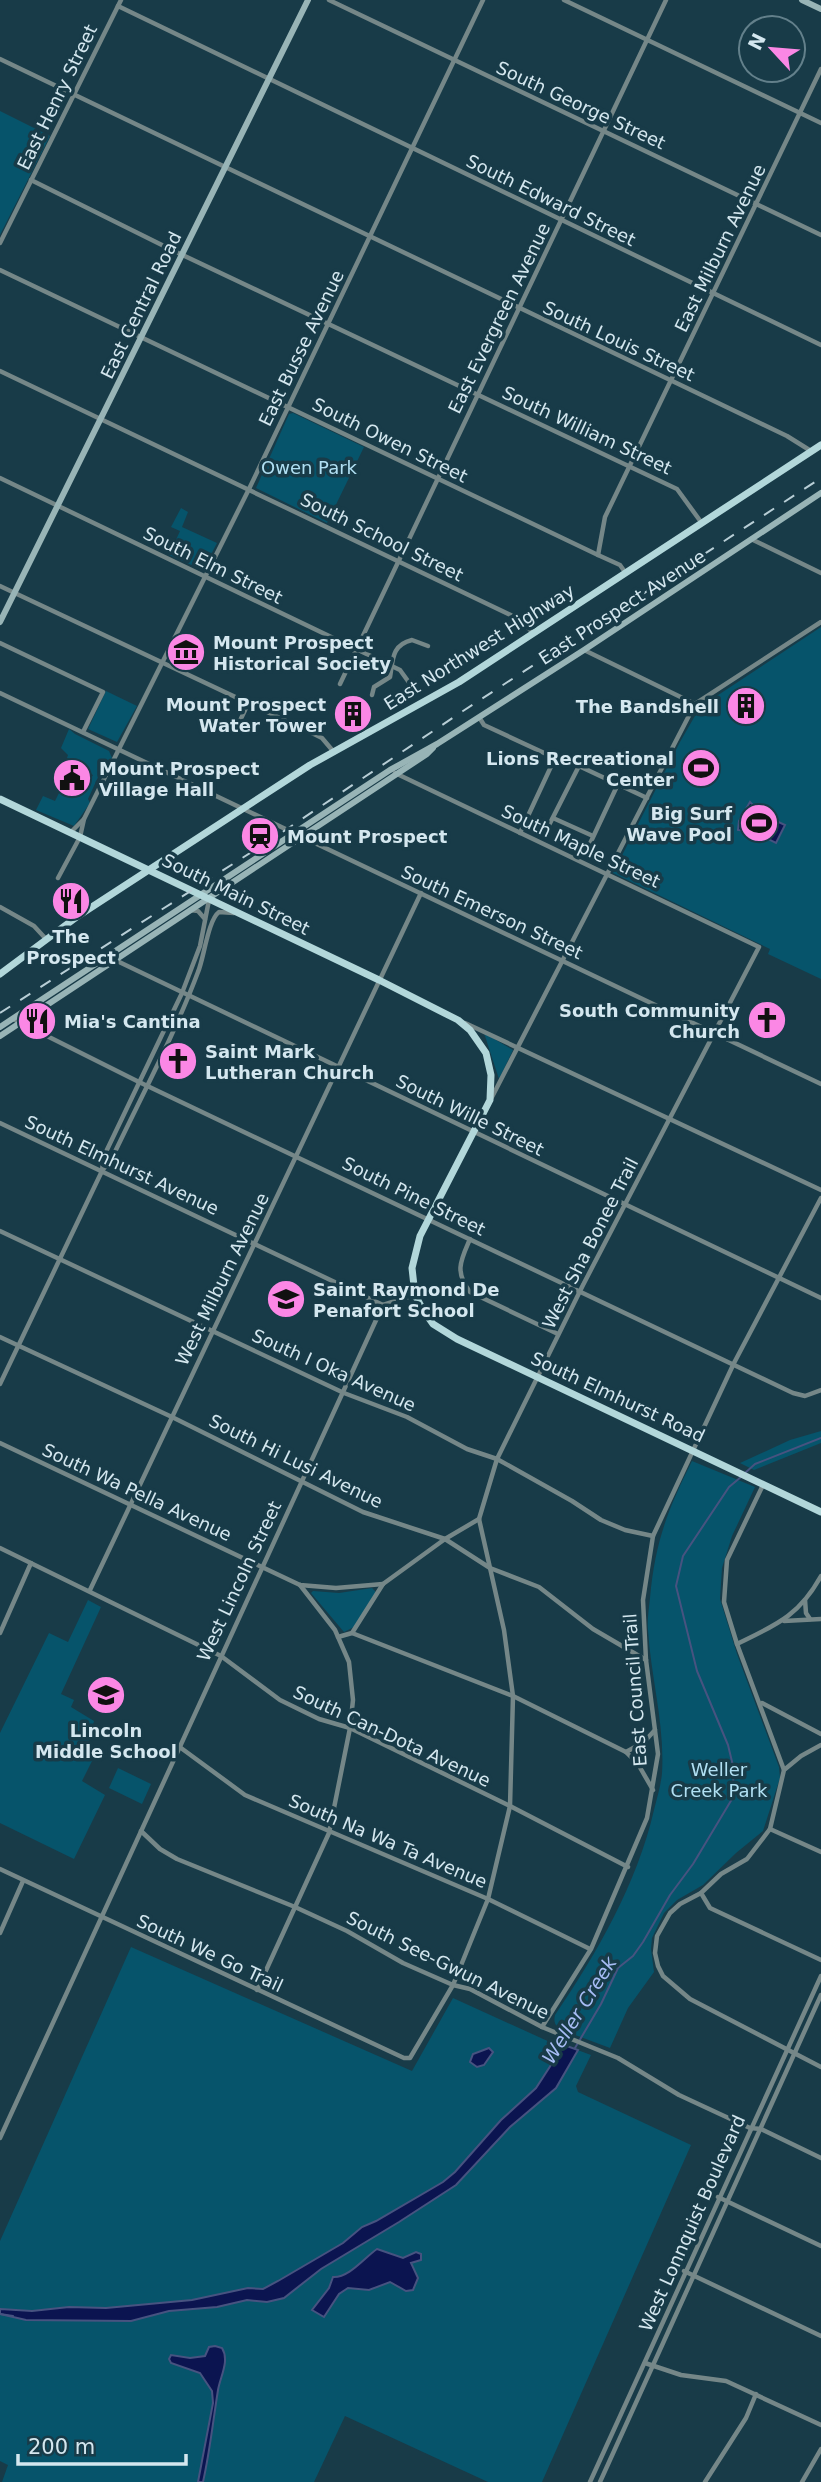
<svg xmlns="http://www.w3.org/2000/svg" width="821" height="2482" viewBox="0 0 821 2482" font-family="'DejaVu Sans',sans-serif">
<style>
.green{fill:#06546b}
.water{fill:#0b1450;stroke:#475380;stroke-width:2}
.lines{fill:none;stroke-linecap:round;stroke-linejoin:round}
.stream{stroke:#475380;stroke-width:2}
.street{stroke:#758788;stroke-width:4.5}
.secondary{stroke:#98b4b6;stroke-width:6}
.primary{stroke:#b2d7da;stroke-width:7}
.rail{stroke:#b8ced6;stroke-width:2;stroke-dasharray:12 12;stroke-linecap:butt}
.labels{text-anchor:middle;dominant-baseline:central;stroke-width:7;stroke-linejoin:round;paint-order:stroke}
.street-label{font-size:18px;fill:#d4e7ef;stroke:#183b48}
.park-label{font-size:18px;fill:#b1e0f3;stroke:#183b48}
.poi-label{font-size:18px;font-weight:bold;fill:#d4e7ef;stroke:#183b48;text-anchor:start}
.water-label{font-size:19px;font-style:italic;fill:#a7bcf4;stroke:#183b48}
</style>
<rect width="100%" height="100%" fill="#183b48"/>
<!-- green -->
<g class="green">
<path d="M0,111L50,136L0,235Z"/>
<path d="M293,413L364,447L327,523L256,488L289,414Z"/>
<path d="M181,508L188,512L182,527L217,543L203,570L169,555L180,531L171,527Z"/>
<path d="M821,627V979L768,954L770,949L613,873L680,742L700,707Z"/>
<path d="M106,691L137,706L117,742L88,729Z"/>
<path d="M69,729L75,734L109,751L112,758L110,763L104,764L88,799L90,803L74,826L36,810L43,796L55,801L65,781L85,790L93,775L71,764L72,761L67,758L68,755L61,748Z"/>
<path d="M484,1033L513,1050L499,1079Z"/>
<path d="M821,1431V1443L754,1470L740,1463L790,1440Z"/>
<path d="M692,1461L755,1487L732,1536L722,1568L720,1599L737,1654L779,1767L780,1778L763,1831L736,1853L703,1885L677,1900L664,1913L652,1938L651,1949L654,1972L628,2008L610,2048L562,2030C556,2026 553,2023 555,2015C597,1953 637,1884 654,1810C657,1798 661,1785 662,1773C665,1725 651,1678 648,1630C647,1620 649,1608 650,1598C655,1543 667,1511 692,1461Z"/>
<path d="M372,1588L375,1591V1594L354,1627L344,1632L311,1593L313,1591L339,1593Z"/>
<path d="M88,1600L101,1607L61,1694L74,1700L71,1707L94,1721L89,1740L94,1757L82,1781L105,1795L74,1859L0,1823V1733L49,1633L68,1642Z"/>
<path d="M118,1768L151,1784L142,1804L109,1788Z"/>
<path d="M131,1947L412,2071L453,1998L552,2043L564,2045L591,2055L576,2086L578,2092L691,2145L542,2482H488L345,2416L314,2482H2L8,2465L0,2461V2241Z"/>
</g>
<!-- water -->
<g class="water">
<path d="M750,802L761,814L785,825L776,843L754,832L738,830L739,821Z"/>
<path d="M564,2045L578,2050L556,2088L510,2127L456,2185L399,2222L321,2269L284,2298L267,2302L247,2300L217,2307L169,2311L131,2321L26,2320L0,2314V2309L32,2311L69,2307L106,2308L192,2300L248,2288L263,2289L278,2281L343,2243L362,2227L376,2221L443,2182L455,2172L501,2120L536,2088Z"/>
<path d="M489,2048L493,2052L484,2065L477,2067L470,2062L473,2054Z"/>
<path d="M377,2249L403,2258L416,2252L421,2254V2260L411,2263L418,2278L413,2290L406,2291L390,2282L369,2290L348,2288L339,2294L324,2317L312,2310L329,2288L333,2277C349,2278 364,2258 377,2249Z"/>
<path d="M215,2346L222,2348C230,2361 220,2377 218,2390C213,2421 210,2451 203,2482H198L213,2403L212,2391L200,2373L171,2363L169,2359L171,2355L190,2358L205,2356L209,2347Z"/>
</g>
<g class="lines">
<!-- stream -->
<g class="stream">
<path d="M745,1473L755,1464L821,1438"/>
<path d="M575,2048L601,2004L618,1968L633,1956L643,1942L670,1895L693,1864L732,1799L734,1770L728,1745L697,1671L676,1586L683,1556L729,1487L741,1477"/>
<path d="M0,2314L13,2316"/>
</g>
<!-- street -->
<g class="street">
<path d="M329,0L821,235"/>
<path d="M564,0L821,123"/>
<path d="M118,6L821,345"/>
<path d="M0,59L787,436L811,451"/>
<path d="M31,180L172,250L677,489L701,522"/>
<path d="M0,243L121,0"/>
<path d="M0,270L598,555L620,565L625,572"/>
<path d="M0,371L521,620L533,633"/>
<path d="M0,478L400,670L413,688"/>
<path d="M751,539L821,573"/>
<path d="M598,555L605,517L821,69"/>
<path d="M0,586L316,735L322,738L333,751"/>
<path d="M0,643L103,692L83,732"/>
<path d="M584,650L695,704"/>
<path d="M340,684L666,0"/>
<path d="M0,693L821,1084"/>
<path d="M372,695L374,687L390,677C393,661 391,645 412,640L428,646"/>
<path d="M479,717L484,725L555,758H562L647,798"/>
<path d="M235,731L248,704"/>
<path d="M553,818L593,836"/>
<path d="M546,831L579,766"/>
<path d="M71,832L84,819"/>
<path d="M520,833L555,758"/>
<path d="M587,850L618,784"/>
<path d="M58,878L80,837L84,819L249,489L483,0"/>
<path d="M0,907L34,926L46,939"/>
<path d="M190,910L198,911L205,919"/>
<path d="M115,960L821,1298"/>
<path d="M13,1019L139,1082L793,1393L805,1396L821,1390"/>
<path d="M465,1023L821,1190"/>
<path d="M492,1097L695,704L821,622"/>
<path d="M0,1123L383,1305"/>
<path d="M102,1170L104,1156L182,993L200,946L209,900"/>
<path d="M0,1231L344,1393L407,1417L467,1449L497,1459L572,1501L601,1520L625,1530L653,1536"/>
<path d="M470,1239C461,1260 454,1271 470,1292L558,1334"/>
<path d="M0,1337L172,1417L363,1512L445,1539L490,1568L539,1587L593,1629L646,1660"/>
<path d="M0,1384L102,1171L112,1158C141,1097 174,1036 198,972C204,958 208,920 219,912L234,913"/>
<path d="M0,1443L300,1585L336,1588L383,1584"/>
<path d="M763,1485L727,1560L724,1602L737,1644L784,1770"/>
<path d="M0,1548L221,1656L280,1700L319,1719L350,1728L510,1806L628,1867"/>
<path d="M90,1590L421,893"/>
<path d="M805,1600L806,1613L810,1619"/>
<path d="M784,1621L821,1619"/>
<path d="M0,1633L31,1563"/>
<path d="M352,1633L513,1696L626,1752L638,1764L653,1790"/>
<path d="M338,1637L352,1633L383,1584L445,1539L479,1519"/>
<path d="M737,1644C776,1625 799,1616 821,1576"/>
<path d="M762,1703L821,1734"/>
<path d="M821,1745L801,1756L784,1770L770,1829L747,1859L721,1874L701,1893L680,1904L670,1913L657,1936L655,1953L658,1966L663,1976L690,1999L821,2067"/>
<path d="M181,1748L245,1795L488,1899L590,1949"/>
<path d="M626,1752L644,1742L655,1730"/>
<path d="M770,1829L821,1852"/>
<path d="M141,1831L160,1849L177,1859L295,1907L347,1931L403,1963L453,1985L470,1989L542,2027L618,2058L679,2095L750,2128L761,2129L821,2158"/>
<path d="M0,1869L404,2058H410L453,1985L488,1899L510,1806L513,1696L504,1630L479,1519L497,1459L583,1285L759,947L395,773"/>
<path d="M701,1893L710,1908L821,1960"/>
<path d="M0,1933L23,1881"/>
<path d="M257,1990L329,1833L350,1728L353,1700L349,1662L335,1630L300,1585"/>
<path d="M542,2027L591,1949L647,1818L658,1754L646,1660L643,1600L653,1536L734,1363L821,1198"/>
<path d="M0,2138L383,1305L414,1295"/>
<path d="M718,2197L821,2246"/>
<path d="M684,2271L821,2336"/>
<path d="M645,2363L681,2375L726,2381L821,2425"/>
<path d="M590,2482L821,1976"/>
<path d="M600,2482L821,1995"/>
<path d="M705,2482L746,2418L756,2394"/>
<path d="M802,2482L821,2449"/>
</g>
<!-- secondary -->
<g class="secondary">
<path d="M802,0L821,9"/>
<path d="M0,622L308,0"/>
<path d="M0,1027L390,770L437,744L584,650L821,493"/>
<path d="M0,1036L427,754L433,748"/>
</g>
<!-- primary -->
<g class="primary">
<path d="M0,799L379,980L458,1020L470,1030L486,1053L491,1075L490,1100L420,1236L412,1268L415,1295L423,1310L433,1324L457,1339L821,1512"/>
<path d="M0,974L78,916L310,765L459,682L821,445"/>
</g>
<!-- rail -->
<path class="rail" d="M0,1013L275,837L463,711L821,478"/>
</g>
<!-- icons -->
<defs>
<g id="museum-disc" transform="scale(2.0125)"><circle r="9.5" fill="#fb87e5" stroke="#183b48"/><path d="M0-6L6-3V-2H-6V-3ZM-5-1h2V3h-2ZM-1-1h2V3h-2ZM3-1h2V3H3ZM-6 4H6V6H-6Z" fill="#111"/></g>
<g id="building-disc" transform="scale(2.0125)"><circle r="9.5" fill="#fb87e5" stroke="#183b48"/><path d="M-4-6H4V6H1V3H-1V6H-4ZM-2.5-4.3h1.7v1.8h-1.7ZM.8-4.3h1.7v1.8H.8ZM-2.5-1h1.7V.8h-1.7ZM.8-1h1.7V.8H.8Z" fill="#111"/></g>
<g id="stadium-disc" transform="scale(2.0125)"><circle r="9.5" fill="#fb87e5" stroke="#183b48"/><path d="M0-5a6.5 5 0 1 0 0 10a6.5 5 0 1 0 0-10ZM-3.5-1.8h7v3.6h-7Z" fill="#111"/></g>
<g id="civic-disc" transform="scale(2.0125)"><circle r="9.5" fill="#fb87e5" stroke="#183b48"/><path d="M-.6-6.5H3V-4.5H.6V-3L4-1V1h2V6H-6V1h2V-1L-.6-3ZM-1.2 2.5V6h2.4V2.5Z" fill="#111"/></g>
<g id="station-disc" transform="scale(2.0125)"><circle r="9.5" fill="#fb87e5" stroke="#183b48"/><path d="M-3-6H3Q5-6 5-4V2Q5 4 3 4L4.5 6H3L1.5 4h-3L-3 6H-4.5L-3 4Q-5 4-5 2V-4Q-5-6-3-6ZM-3.5-4v3h7v-3ZM-3.5 1v1.5H-2V1ZM2 1v1.5H3.5V1Z" fill="#111"/></g>
<g id="restaurant-disc" transform="scale(2.0125)"><circle r="9.5" fill="#fb87e5" stroke="#183b48"/><path d="M-5-6h1v4h1v-4h1v4h1v-4h1v5L-1.5 .5V6h-2V.5L-5-1ZM5-6V6H3V1.5H1.5Q1.5-4 5-6Z" fill="#111"/></g>
<g id="church-disc" transform="scale(2.0125)"><circle r="9.5" fill="#fb87e5" stroke="#183b48"/><path d="M-1.2-6h2.4v3.5h3.3v2.4h-3.3V6h-2.4V-.1h-3.3v-2.4h3.3Z" fill="#111"/></g>
<g id="school-disc" transform="scale(2.0125)"><circle r="9.5" fill="#fb87e5" stroke="#183b48"/><path d="M0-5L7-2L0 1L-7-2ZM-4 1L0 2.5L4 1V4Q0 6-4 4Z" fill="#111"/></g>
</defs>
<g fill-rule="evenodd">
<use href="#museum-disc" x="186" y="652"/>
<use href="#building-disc" x="746" y="706"/>
<use href="#building-disc" x="353" y="714"/>
<use href="#stadium-disc" x="701" y="768"/>
<use href="#civic-disc" x="72" y="778"/>
<use href="#stadium-disc" x="759" y="823"/>
<use href="#station-disc" x="260" y="836"/>
<use href="#restaurant-disc" x="71" y="901"/>
<use href="#church-disc" x="767" y="1020"/>
<use href="#restaurant-disc" x="37" y="1021"/>
<use href="#church-disc" x="178" y="1061"/>
<use href="#school-disc" x="286" y="1299"/>
<use href="#school-disc" x="106" y="1695"/>
</g>
<g class="labels">
<!-- street labels -->
<g class="street-label">
<text transform="translate(57 97) rotate(-64)">East Henry Street</text>
<text transform="translate(581 105) rotate(25)">South George Street</text>
<text transform="translate(551 200) rotate(26)">South Edward Street</text>
<text transform="translate(720 248) rotate(-64)">East Milburn Avenue</text>
<text transform="translate(141 305) rotate(-64)">East Central Road</text>
<text transform="translate(499 318) rotate(-64)">East Evergreen Avenue</text>
<text transform="translate(619 341) rotate(25)">South Louis Street</text>
<text transform="translate(301 348) rotate(-64)">East Busse Avenue</text>
<text transform="translate(587 430) rotate(25)">South William Street</text>
<text transform="translate(390 440) rotate(26)">South Owen Street</text>
<text transform="translate(382 537) rotate(26)">South School Street</text>
<text transform="translate(213 565) rotate(26)">South Elm Street</text>
<text transform="translate(622 607) rotate(-33)">East Prospect Avenue</text>
<text transform="translate(479 647) rotate(-32)">East Northwest Highway</text>
<text transform="translate(581 846) rotate(25)">South Maple Street</text>
<text transform="translate(236 894) rotate(26)">South Main Street</text>
<text transform="translate(492 912) rotate(25)">South Emerson Street</text>
<text transform="translate(470 1115) rotate(26)">South Wille Street</text>
<text transform="translate(122 1165) rotate(25)">South Elmhurst Avenue</text>
<text transform="translate(414 1196) rotate(26)">South Pine Street</text>
<text transform="translate(590 1243) rotate(-63)">West Sha Bonee Trail</text>
<text transform="translate(222 1279) rotate(-64)">West Milburn Avenue</text>
<text transform="translate(334 1370) rotate(24)">South I Oka Avenue</text>
<text transform="translate(618 1397) rotate(25)">South Elmhurst Road</text>
<text transform="translate(296 1461) rotate(26)">South Hi Lusi Avenue</text>
<text transform="translate(137 1492) rotate(25)">South Wa Pella Avenue</text>
<text transform="translate(239 1581) rotate(-65)">West Lincoln Street</text>
<text transform="translate(635 1690) rotate(-94)">East Council Trail</text>
<text transform="translate(392 1736) rotate(25)">South Can-Dota Avenue</text>
<text transform="translate(388 1841) rotate(23)">South Na Wa Ta Avenue</text>
<text transform="translate(210 1953) rotate(25)">South We Go Trail</text>
<text transform="translate(448 1965) rotate(26)">South See-Gwun Avenue</text>
<text transform="translate(692 2223) rotate(-66)">West Lonnquist Boulevard</text>
</g>
<!-- park labels -->
<g class="park-label">
<text x="309" y="467">Owen Park</text>
<text x="719" y="1769">Weller<tspan x="719" dy="21">Creek Park</tspan></text>
</g>
<!-- poi labels -->
<g class="poi-label">
<text x="213" y="642">Mount Prospect<tspan x="213" dy="21">Historical Society</tspan></text>
<text x="326" y="704" text-anchor="end">Mount Prospect<tspan x="326" dy="21">Water Tower</tspan></text>
<text x="719" y="706" text-anchor="end">The Bandshell</text>
<text x="674" y="758" text-anchor="end">Lions Recreational<tspan x="674" dy="21">Center</tspan></text>
<text x="99" y="768">Mount Prospect<tspan x="99" dy="21">Village Hall</tspan></text>
<text x="732" y="813" text-anchor="end">Big Surf<tspan x="732" dy="21">Wave Pool</tspan></text>
<text x="287" y="836">Mount Prospect</text>
<text x="71" y="936" text-anchor="middle">The<tspan x="71" dy="21">Prospect</tspan></text>
<text x="740" y="1010" text-anchor="end">South Community<tspan x="740" dy="21">Church</tspan></text>
<text x="64" y="1021">Mia's Cantina</text>
<text x="205" y="1051">Saint Mark<tspan x="205" dy="21">Lutheran Church</tspan></text>
<text x="313" y="1289">Saint Raymond De<tspan x="313" dy="21">Penafort School</tspan></text>
<text x="106" y="1730" text-anchor="middle">Lincoln<tspan x="106" dy="21">Middle School</tspan></text>
</g>
<!-- water labels -->
<g class="water-label">
<text transform="translate(579 2010) rotate(-58)">Weller Creek</text>
</g>
</g>
<!-- north arrow -->
<g transform="translate(772 49) rotate(296)"><circle r="33" fill="#183b48" stroke="#63808b" stroke-width="2"/>
<path d="M0-5L12 26L0 18L-12 26Z" fill="#fb87e5"/>
<text y="-10" font-size="19" font-weight="bold" text-anchor="middle" fill="#d4e7ef">N</text>
</g>
<!-- scale -->
<path d="M18 2454v10h168v-10" fill="none" stroke="#d4e7ef" stroke-width="3.5"/>
<text x="28" y="2454" font-size="21" fill="#d4e7ef" stroke="#183b48" stroke-width="5" paint-order="stroke">200 m</text>
</svg>
